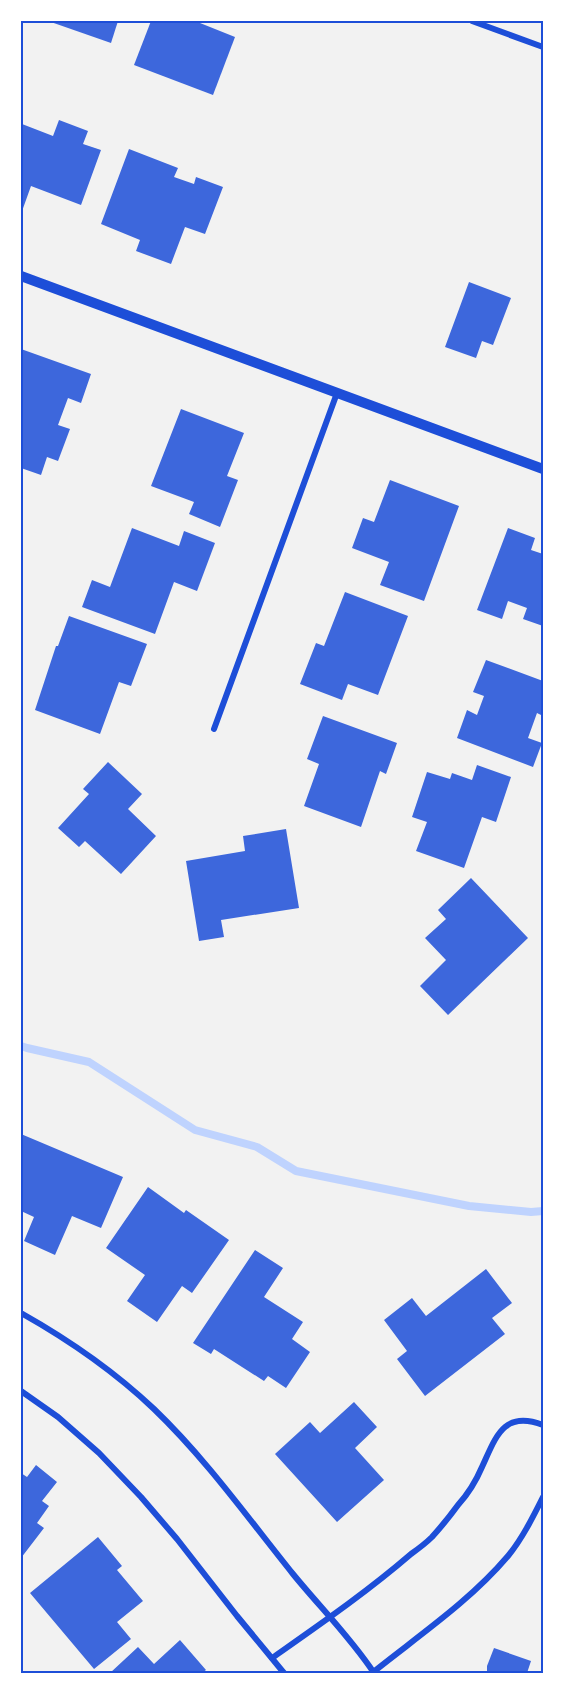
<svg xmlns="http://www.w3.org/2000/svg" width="564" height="1694" viewBox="0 0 564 1694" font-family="'IBM Plex Sans',sans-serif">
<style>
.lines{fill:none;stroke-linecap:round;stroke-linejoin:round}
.stream{stroke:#bfd3fe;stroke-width:8}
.building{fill:#3d67dc}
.minor{stroke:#1d4ed8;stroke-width:6}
.tertiary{stroke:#1d4ed8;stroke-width:10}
.neatline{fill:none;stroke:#1d4ed8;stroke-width:2}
</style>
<rect width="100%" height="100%" fill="#f2f2f2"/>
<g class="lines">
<!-- stream -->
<path class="stream" d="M21,1046L27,1048L89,1062L195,1130L257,1147L296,1171L469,1206L531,1212L543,1211"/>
</g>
<!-- building -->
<g class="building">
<path d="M48,21H118L111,43Z"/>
<path d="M151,21H195L235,37L213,95L134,65Z"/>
<path d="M59,120L88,131L83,144L101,150L81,205L31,186L21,214L22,124L53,136Z"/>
<path d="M129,149L178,168L174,177L194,184L196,177L223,187L205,234L185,227L171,264L136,251L140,240L101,224Z"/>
<path d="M469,282L511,298L493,345L482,341L476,358L445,347Z"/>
<path d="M21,349L91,374L81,403L68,398L58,425L70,429L58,461L47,457L41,475L21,468Z"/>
<path d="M181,409L244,433L227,476L238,480L220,527L189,514L194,502L151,486Z"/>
<path d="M390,480L459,506L424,601L380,585L389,562L352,548L363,518L374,522Z"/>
<path d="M132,528L179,546L184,531L215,543L197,591L174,582L155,634L82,607L92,580L110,587Z"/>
<path d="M508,528L535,538L531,550L543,554V626L523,619L527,608L508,601L502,619L477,610Z"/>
<path d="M345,592L408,616L378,695L348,684L342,700L300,684L316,643L324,646Z"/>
<path d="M69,616L147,644L131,686L119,682L100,734L35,710L56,646H58Z"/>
<path d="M486,660L543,681V716L537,713L528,738L542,743L533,767L457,738L467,710L477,715L484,696L473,692Z"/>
<path d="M323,716L397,743L386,774L380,771L361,827L304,806L319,764L307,759Z"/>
<path d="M108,762L142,794L128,809L156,836L121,874L85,841L79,847L58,828L89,794L83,789Z"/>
<path d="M477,765L511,777L496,822L482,817L464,868L416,851L427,822L412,817L427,772L450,779L452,773L472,780Z"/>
<path d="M286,829L299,908L221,920L224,937L199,941L186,861L245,851L243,836Z"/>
<path d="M471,878L528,938L448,1015L420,986L446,960L425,938L446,919L438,910Z"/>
<path d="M21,1134L123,1177L101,1228L72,1216L55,1255L24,1241L34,1217L21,1211Z"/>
<path d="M148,1187L184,1213L186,1210L229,1240L192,1293L182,1286L157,1322L127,1301L145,1275L106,1248Z"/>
<path d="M255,1250L283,1268L264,1297L303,1322L292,1339L310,1352L286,1388L268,1376L264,1381L214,1349L211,1354L193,1343Z"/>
<path d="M486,1269L512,1303L492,1318L505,1334L425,1396L397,1359L407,1351L384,1320L412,1298L426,1316Z"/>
<path d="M354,1402L377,1427L355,1448L384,1480L337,1522L275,1454L310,1422L320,1433Z"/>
<path d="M36,1465L57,1482L42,1501L49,1506L37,1523L44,1528L21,1558V1473L27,1477Z"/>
<path d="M98,1537L122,1566L117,1570L143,1601L117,1622L131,1639L94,1669L30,1593Z"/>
<path d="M180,1640L206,1670L202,1673H110L138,1647L154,1664Z"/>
<path d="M494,1648L531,1661L527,1673H487V1666Z"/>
</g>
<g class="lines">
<!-- minor -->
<g class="minor">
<path d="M472,21L543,47"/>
<path d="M214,729L337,393"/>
<path d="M21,1313C69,1340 114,1371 154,1409C206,1459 248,1518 293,1574C319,1606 351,1638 374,1673"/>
<path d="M21,1391L58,1417L99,1453L141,1497L177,1539L237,1616L284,1673"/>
<path d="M272,1658C319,1625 367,1592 411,1554C418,1549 426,1543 432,1537C441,1527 450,1516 458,1505C468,1494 476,1481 482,1467C496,1437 503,1410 543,1425"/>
<path d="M372,1673C418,1636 469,1602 508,1556C522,1539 533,1517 543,1497"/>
</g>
<!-- tertiary -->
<path class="tertiary" d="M21,276L543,469"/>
</g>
<!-- border -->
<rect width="564" height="1694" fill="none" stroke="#ffffff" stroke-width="45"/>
<rect x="22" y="22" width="520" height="1650" class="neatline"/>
</svg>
